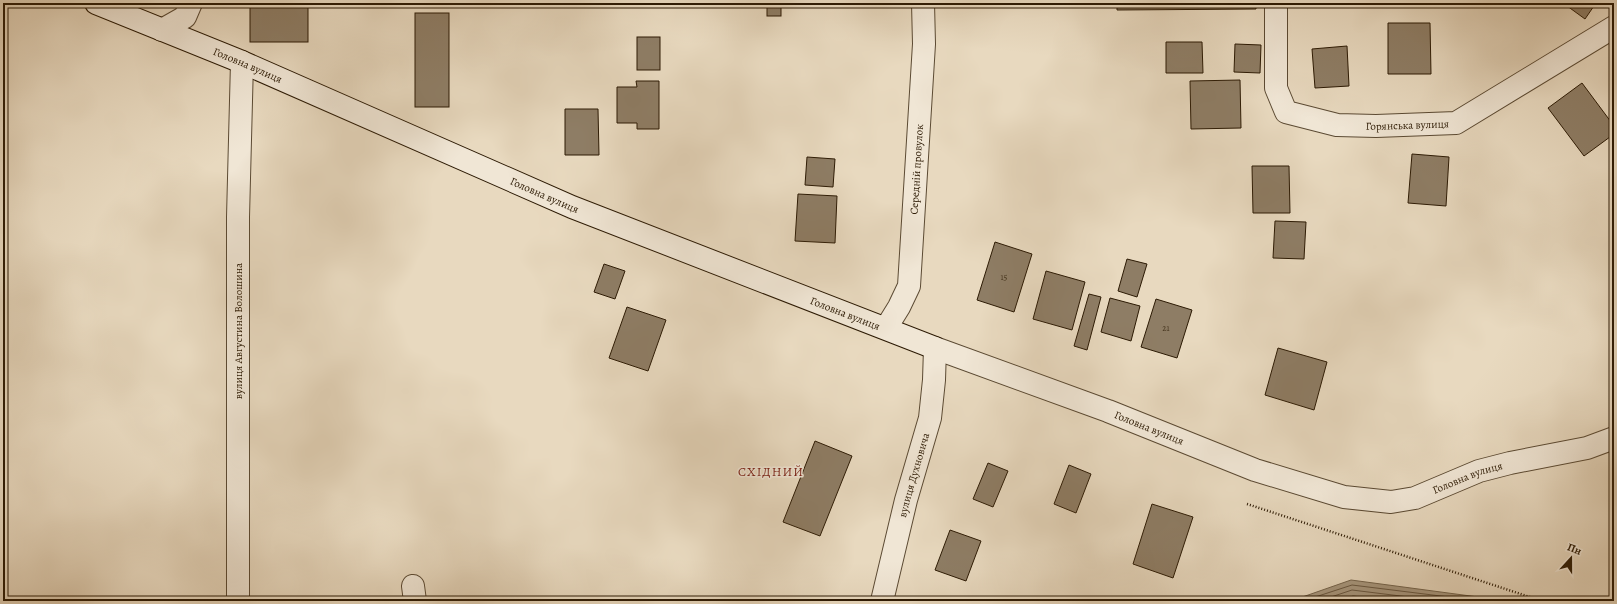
<svg xmlns="http://www.w3.org/2000/svg" width="1617" height="604" viewBox="0 0 1617 604" font-family="Alegreya,serif">
<style>
.water{fill:#a8987f;stroke:#76664e}
.lines{fill:none;stroke-linecap:round;stroke-linejoin:round}
.shore{stroke:#6a5942;stroke-width:1}
.building{fill:#8e7d65;stroke:#2c1a04}
.street-casing{stroke:#5b4a33;stroke-width:24}
.secondary-casing{stroke:#2c1a04;stroke-width:24}
.path{stroke:#2c1a04;stroke-width:2.5;stroke-dasharray:1 2;stroke-linecap:butt}
.street{stroke:#f0e6d5;stroke-width:22}
.secondary{stroke:#f0e6d5;stroke-width:22}
.labels{text-anchor:middle;dominant-baseline:central;stroke-width:3;stroke-linejoin:round;paint-order:stroke}
.number-label{font-size:9px;fill:#44331c}
.street-label{font-size:11px;fill:#2c1a04;stroke:#f0e6d5}
.quarter-label{font-size:13px;letter-spacing:1px;fill:#7a1f14;stroke:#f0e6d5}
</style>
<rect width="100%" height="100%" fill="#e8d9bf"/>
<filter id="stains"><feTurbulence type="fractalNoise" baseFrequency=".005" numOctaves="4"/><feColorMatrix values="0 0 0 0 .2 0 0 0 0 .09 0 0 0 0 .02 0 0 0 .5 -.17"/></filter>
<radialGradient id="worn" r=".72"><stop offset=".6" stop-color="#630" stop-opacity="0"/><stop offset="1" stop-color="#630" stop-opacity=".3"/></radialGradient>
<!-- water -->
<path class="water" d="M1351,580L1493,599L1497,601H1291Z"/>
<g class="lines">
<!-- shore -->
<g class="shore">
<path d="M1303,601L1352,585L1481,601"/>
<path d="M1319,601L1352,590L1441,601"/>
<path d="M1337,601L1353,596L1394,601"/>
</g>
</g>
<!-- building -->
<g class="building">
<rect x="250" y="3" width="58" height="39"/>
<rect x="767" y="3" width="14" height="13"/>
<path d="M1117,3H1267V4H1256V9L1117,10Z"/>
<path d="M1563,3H1596L1585,19Z"/>
<rect x="415" y="13" width="34" height="94"/>
<path d="M1388,23H1430L1431,74H1388Z"/>
<rect x="637" y="37" width="23" height="33"/>
<path d="M1166,42H1202L1203,73H1166Z"/>
<path d="M1235,44L1261,45L1260,73L1234,72Z"/>
<path d="M1347,46L1349,86L1315,88L1312,49Z"/>
<path d="M1240,80L1241,128L1191,129L1190,81Z"/>
<path d="M636,81H659V129H637V123H617V87H637Z"/>
<path d="M1582,83L1614,126V134L1584,156L1548,108Z"/>
<path d="M565,109H598L599,155H565Z"/>
<path d="M1412,154L1449,157L1446,206L1408,203Z"/>
<path d="M807,157L835,159L833,187L805,185Z"/>
<path d="M1252,166H1289L1290,213H1253Z"/>
<path d="M798,194L837,196L835,243L795,241Z"/>
<path d="M1275,221L1306,222L1304,259L1273,258Z"/>
<path d="M995,242L1032,254L1014,312L977,300Z"/>
<path d="M1127,259L1147,264L1137,297L1118,291Z"/>
<path d="M604,264L625,271L615,299L594,292Z"/>
<path d="M1046,271L1085,282L1072,330L1033,319Z"/>
<path d="M1089,294L1101,297L1087,350L1074,346Z"/>
<path d="M1110,298L1140,306L1131,341L1101,332Z"/>
<path d="M1156,299L1192,310L1177,358L1141,347Z"/>
<path d="M627,307L666,320L648,371L609,358Z"/>
<path d="M1278,348L1327,362L1314,410L1265,395Z"/>
<path d="M815,441L852,456L820,536L783,522Z"/>
<path d="M988,463L1008,471L993,507L973,499Z"/>
<path d="M1069,465L1091,474L1076,513L1054,504Z"/>
<path d="M1152,504L1193,517L1173,578L1133,564Z"/>
<path d="M950,530L981,541L966,581L935,570Z"/>
</g>
<g class="lines">
<!-- street casing -->
<g class="street-casing">
<g id="street">
<path id="s1" d="M1276,3V88L1286,112L1337,125L1376,126L1456,123L1614,27"/>
<path d="M162,30L185,17L191,3"/>
<path id="s2" d="M886,328L899,307L909,286L924,44L923,3"/>
<path d="M413,586L415,601"/>
<path d="M238,601V217L242,62"/>
<path id="s3" d="M882,601L906,500L930,418L934,380L935,348L1108,411L1255,470L1344,497L1391,502L1415,498L1479,471L1510,463L1587,448L1614,438"/>
</g>
</g>
<!-- secondary casing -->
<g class="secondary-casing">
<g id="secondary">
<path id="s4" d="M96,3L242,62L572,207L935,348"/>
</g>
</g>
<!-- path -->
<path class="path" d="M1247,504L1542,601"/>
<!-- street -->
<use href="#street" class="street"/>
<!-- secondary -->
<use href="#secondary" class="secondary"/>
</g>
<g class="labels">
<!-- number labels -->
<g class="number-label">
<text x="1004" y="277">15</text>
<text x="1166" y="328">21</text>
</g>
<!-- street labels -->
<g class="street-label">
<text stroke="none"><textPath href="#s4" startOffset="164">Головна вулиця</textPath></text>
<text stroke="none"><textPath href="#s1" startOffset="234">Горянська вулиця</textPath></text>
<text stroke="none"><textPath href="#s2" startOffset="165">Середній провулок</textPath></text>
<text stroke="none"><textPath href="#s4" startOffset="488">Головна вулиця</textPath></text>
<text stroke="none"><textPath href="#s4" startOffset="811">Головна вулиця</textPath></text>
<text transform="translate(238 331) rotate(-90)">вулиця Августина Волошина</text>
<text stroke="none"><textPath href="#s3" startOffset="488">Головна вулиця</textPath></text>
<text stroke="none"><textPath href="#s3" startOffset="130">вулиця Духновича</textPath></text>
<text stroke="none"><textPath href="#s3" startOffset="823">Головна вулиця</textPath></text>
</g>
<!-- quarter labels -->
<g class="quarter-label">
<text x="771" y="471">СХІДНИЙ</text>
</g>
</g>
<!-- margin -->
<rect width="1617" height="604" fill="none" stroke="#e8d9bf" stroke-width="16"/>
<rect x="4" y="4" width="1609" height="596" fill="none" stroke="#2c1a04" stroke-width="2"/>
<rect x="8" y="8" width="1601" height="588" fill="none" stroke="#2c1a04"/>
<!-- north arrow -->
<g transform="translate(1571 558) rotate(21)" stroke="#f0e6d5" stroke-width="3" paint-order="stroke">
<path d="M0-3L7 15L0 10L-7 15Z" fill="#2c1a04"/>
<text y="-6" font-size="11" font-weight="bold" text-anchor="middle" fill="#2c1a04">Пн</text>
</g>
<rect width="100%" height="100%" filter="url(#stains)"/>
<rect width="100%" height="100%" fill="url(#worn)"/>
</svg>
